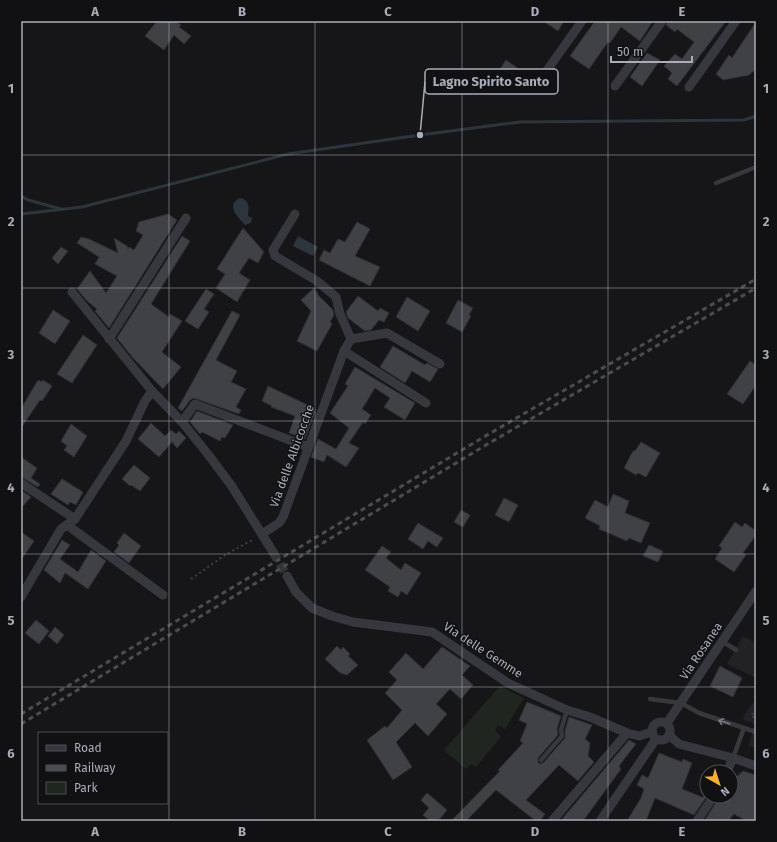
<svg xmlns="http://www.w3.org/2000/svg" width="777" height="842" viewBox="0 0 777 842" font-family="'Fira Sans',sans-serif">
<style>
.built{fill:#222225}
.green{fill:#1e261f}
.water{fill:#2c353c}
.lines{fill:none;stroke-linecap:round;stroke-linejoin:round}
.stream{stroke:#2c353c;stroke-width:3}
.building{fill:#404145;stroke:#303034}
.minor-tunnel{stroke:#333438;stroke-width:9;stroke-dasharray:9 4.5;stroke-linecap:butt}
.path{stroke:#3d3f44;stroke-width:2;stroke-dasharray:2 3;stroke-linecap:butt}
.service{stroke:#37383d;stroke-width:4.5}
.minor{stroke:#37383d;stroke-width:9}
.rail{stroke:#4a4c52;stroke-width:3;stroke-dasharray:5 4;stroke-linecap:butt}
.oneway{stroke:#757881}
.grid{fill:none;stroke:#a8adb8;stroke-width:1;stroke-opacity:0.55}
.labels{text-anchor:middle;dominant-baseline:central;stroke-width:3;stroke-linejoin:round;paint-order:stroke}
.street-label{font-size:12px;fill:#a8adb8;stroke:#111113}
.leader{fill:none;stroke:#a8adb8;stroke-width:1.5}
.callout-dot{fill:#a8adb8;stroke:#111113;stroke-width:1.5}
.callout{fill:#111113;stroke:#a8adb8;stroke-width:1.5}
.callout-label{font-size:13px;text-anchor:middle;font-weight:bold;fill:#a8adb8}
.neatline{fill:none;stroke:#a8adb8;stroke-width:1.5}
.grid-label{font-size:13px;text-anchor:middle;font-weight:bold;fill:#a8adb8}
</style>
<rect width="100%" height="100%" fill="#161618"/>
<!-- built -->
<g class="built">
<path d="M743,636L756,643V678L727,664Z"/>
<path d="M756,700V748L748,746L755,724L743,720L747,710Z"/>
</g>
<!-- green -->
<path class="green" d="M499,687H502L524,698L505,729L498,725L495,730L501,737L476,767L471,764L466,769L444,750Z"/>
<!-- water -->
<g class="water">
<path d="M240,198C250,200 249,208 248,216L252,218L251,223L245,225C238,217 225,205 240,198Z"/>
<path d="M298,236L318,247L313,256L293,246Z"/>
</g>
<g class="lines">
<!-- stream -->
<g class="stream">
<path d="M21,196L28,200L61,209"/>
<path d="M21,214L82,207L288,154L420,135L520,122L744,120L756,116"/>
</g>
</g>
<!-- building -->
<g class="building">
<path d="M157,21H175L181,25L179,27L191,36L184,44L174,35L164,50L145,36Z"/>
<path d="M543,21H564L558,31Z"/>
<path d="M595,21H653L640,41L621,27L610,43L608,42L589,69L570,56Z"/>
<path d="M668,21H726L677,86L668,79L672,73L664,66L675,54L682,59L694,42L677,29L675,32L666,25Z"/>
<path d="M756,22V69L749,75L723,80L716,74L729,55L732,58Z"/>
<path d="M647,53L660,60L642,86L630,77Z"/>
<path d="M506,60L523,72L516,83L512,80L507,85L500,82L494,78Z"/>
<path d="M168,214L177,220L109,328L95,311L97,309L87,301L77,289L90,271L106,293L117,276L95,264L99,257L77,243L81,237L89,239L118,253L114,238L127,246L128,249L129,247L134,250L143,235L136,231L139,222Z"/>
<path d="M357,222L370,229L355,256L380,267L370,286L319,260L324,250L330,253L338,239L345,242Z"/>
<path d="M243,228L264,252L258,263L249,258L239,273L250,280L237,302L216,288L225,274L217,269Z"/>
<path d="M182,236L190,241L151,304L169,317L170,314L182,321L162,352L181,367L163,389L133,358L117,338Z"/>
<path d="M61,247L68,251L58,264L52,258Z"/>
<path d="M314,288L319,296L333,310L334,315L330,322L332,324L317,351L297,341L311,311L301,300Z"/>
<path d="M206,289L214,294L204,309L209,312L198,329L185,321Z"/>
<path d="M358,296L378,311L380,308L389,313L384,322L379,320L371,330L365,331L348,318L346,312Z"/>
<path d="M407,297L430,311L418,331L396,317Z"/>
<path d="M458,300L473,308L469,315L471,316L462,332L446,323Z"/>
<path d="M53,310L70,321L55,344L39,333Z"/>
<path d="M232,311L240,315L216,360L237,371L231,382L246,389L236,407L241,410L239,414L194,398L190,400L182,411L178,408Z"/>
<path d="M83,335L97,345L72,383L57,374Z"/>
<path d="M393,346L425,365L427,363L438,369L430,382L412,371L405,383L380,367Z"/>
<path d="M750,361L756,365V385L743,404L727,394Z"/>
<path d="M355,367L415,403L405,420L384,407L390,398L375,388L362,409L371,415L365,424L363,422L349,443L359,448L346,467L327,455L324,462L311,457L318,439L336,449L349,428L330,413L348,386L345,384Z"/>
<path d="M38,380L42,382L43,380L52,386L42,401L40,400L21,428V409Z"/>
<path d="M268,386L316,409L305,439L289,433L295,416L271,407L272,406L262,401Z"/>
<path d="M197,411L233,425L225,438L222,437L220,441L202,432L200,434L190,422Z"/>
<path d="M151,423L165,436L171,430L176,434L179,431L186,438L177,448L172,442L159,457L138,439Z"/>
<path d="M71,424L87,436L74,457L64,450L67,446L61,441Z"/>
<path d="M641,442L660,453L646,477L638,473L636,475L624,468L633,451H635Z"/>
<path d="M21,457L37,468L31,478L40,484L38,487L21,477Z"/>
<path d="M134,465L150,478L140,491L131,485L130,486L122,479Z"/>
<path d="M62,479L83,492L76,505L70,502L68,505L51,494Z"/>
<path d="M21,490L31,497L21,508Z"/>
<path d="M613,494L629,501L625,513L650,523L641,543L629,538L627,541L599,529L600,526L585,518L595,500L608,507Z"/>
<path d="M504,498L518,505L509,522L495,515Z"/>
<path d="M461,510L470,515L463,527L454,522Z"/>
<path d="M735,522L742,527L745,523L756,531V535L743,553L746,555L734,572L715,559L722,548L719,546Z"/>
<path d="M418,523L443,538L437,547L428,541L423,549L408,539Z"/>
<path d="M21,532L34,541L21,560Z"/>
<path d="M124,533L141,546L129,563L114,552L119,545L117,543Z"/>
<path d="M62,540L70,545L60,559L78,572L91,550L106,561L88,589L65,573L60,583L44,570Z"/>
<path d="M649,545L663,551L658,562L643,556Z"/>
<path d="M382,546L391,552L386,558L401,570L405,563L421,573L407,595L401,591L398,597L388,591L390,587L365,570Z"/>
<path d="M36,620L49,631L39,644L25,633Z"/>
<path d="M55,627L64,635L57,644L48,636Z"/>
<path d="M337,646L341,650L343,647L350,654L348,656L358,665L347,675L340,673L325,659Z"/>
<path d="M442,647L470,666L462,675L473,685L461,699L450,689L436,704L447,714L428,736L415,723L396,742L412,767L393,780L367,740L385,726L387,728L402,710L385,693L397,680L389,672L406,653L423,669Z"/>
<path d="M720,666L742,678L733,697L710,686Z"/>
<path d="M527,702L561,716L557,729L558,735L538,758V763L541,764L544,762L565,738V730L569,717L592,725L585,739L590,743L588,756L594,762L578,781L559,765L526,800L545,814L540,821H536L496,790L466,821H451L500,771L498,770L523,743L520,741L527,724L519,720Z"/>
<path d="M629,740L636,744L619,766L621,769L583,821H565L562,819Z"/>
<path d="M659,753L682,762L683,759L692,763L682,789L702,797L707,796L694,815L655,798L646,821H627L641,798L644,789L637,785L642,775L648,778Z"/>
<path d="M743,771L756,775V821H747L734,814L728,821L705,820L720,796H731V788L735,781L733,780Z"/>
<path d="M427,793L447,810L438,821H430L423,815L429,808L421,800Z"/>
</g>
<g class="lines">
<!-- minor-tunnel -->
<path class="minor-tunnel" d="M273,552L287,576"/>
<!-- path -->
<g class="path">
<path d="M191,579L225,555L254,539"/>
<path d="M756,709L751,716L756,718"/>
</g>
<!-- service -->
<g class="service">
<path d="M716,183L756,167"/>
<path d="M722,641L736,650"/>
<path d="M650,699L681,703L699,713L744,728L733,758"/>
<path d="M744,728L756,732"/>
<path d="M541,760L562,736L561,730L567,710"/>
</g>
<!-- minor -->
<g class="minor">
<path d="M538,83L582,21"/>
<path d="M615,86L662,21"/>
<path d="M689,87L736,21"/>
<path d="M295,214L273,250L275,256L317,281L336,297L340,314L351,339"/>
<path d="M72,292L152,391L182,422L207,453L231,485L273,552"/>
<path d="M109,339L186,218"/>
<path d="M344,351L426,403"/>
<path d="M182,422L195,404L308,447"/>
<path d="M21,483L75,519"/>
<path d="M67,525L163,595"/>
<path d="M262,534L279,523L283,517L344,351L351,339L387,333L440,364"/>
<path d="M287,576L296,592L312,608L332,616L353,622L432,632L508,683L567,710L590,717L627,733L639,736L652,732"/>
<path d="M21,597L61,529L75,519L126,441L145,401L152,391"/>
<circle cx="661" cy="731" r="9"/>
<path d="M667,723L756,591"/>
<path d="M669,735L679,744L733,758L756,766"/>
<path d="M727,772L733,758"/>
<path d="M552,821L627,733"/>
<path d="M600,821L656,739"/>
<path d="M697,821L714,796"/>
</g>
<!-- rail -->
<g class="rail">
<path d="M21,714L482,438L756,279"/>
<path d="M21,724L486,445L756,288"/>
</g>
</g>
<!-- one-way arrows -->
<defs><path id="oneway-shaft" d="M-6 0H5M1.5-3L5.5 0L1.5 3" fill="none" stroke-width="1.6" stroke-linecap="round" stroke-linejoin="round"/></defs>
<use class="oneway" href="#oneway-shaft" transform="translate(724 722) rotate(-163)"/>
<!-- grid -->
<path class="grid" d="M169,21V821M315,21V821M462,21V821M608,21V821M21,155H756M21,288H756M21,421H756M21,554H756M21,687H756"/>
<g class="labels">
<!-- street labels -->
<g class="street-label">
<text transform="translate(292 456) rotate(-70)">Via delle Albicocche</text>
<text transform="translate(483 650) rotate(33)">Via delle Gemme</text>
<text transform="translate(701 651) rotate(-56)">Via Rosanea</text>
</g>
</g>
<!-- callouts -->
<path class="leader" d="M420 135L425 82"/>
<circle class="callout-dot" cx="420" cy="135" r="4"/>
<rect class="callout" x="425" y="69" width="133" height="25" rx="4"/>
<g class="callout-label">
<text x="491" y="86">Lagno Spirito Santo</text>
</g>
<!-- border -->
<rect width="777" height="842" fill="none" stroke="#111113" stroke-width="44"/>
<!-- legend -->
<rect x="38" y="732" width="130" height="72" fill="#111113" stroke="#4d4f55"/>
<rect x="46" y="745" width="20" height="6" fill="#37383d" stroke="#4d4f55"/>
<text x="74" y="752" font-size="12" fill="#a8adb8">Road</text>
<rect x="46" y="765" width="20" height="6" fill="#4a4c52" stroke="#4d4f55"/>
<text x="74" y="772" font-size="12" fill="#a8adb8">Railway</text>
<rect x="46" y="782" width="20" height="12" fill="#1e261f" stroke="#4d4f55"/>
<text x="74" y="792" font-size="12" fill="#a8adb8">Park</text>
<!-- north arrow -->
<g transform="translate(719 784) rotate(141)"><circle r="19" fill="#111113" stroke="#4d4f55"/>
<path d="M0-3L7 15L0 10L-7 15Z" fill="#f2b134"/>
<text y="-6" font-size="11" font-weight="bold" text-anchor="middle" fill="#a8adb8">N</text>
</g>
<!-- scale -->
<path d="M611 56v6h81v-6" fill="none" stroke="#a8adb8" stroke-width="2"/>
<text x="617" y="56" font-size="12" fill="#a8adb8" stroke="#111113" stroke-width="3" paint-order="stroke">50 m</text>
<rect x="22" y="22" width="733" height="798" class="neatline"/>
<g class="grid-label">
<text x="95" y="16">A</text>
<text x="242" y="16">B</text>
<text x="388" y="16">C</text>
<text x="535" y="16">D</text>
<text x="682" y="16">E</text>
<text x="11" y="93">1</text>
<text x="766" y="93">1</text>
<text x="11" y="226">2</text>
<text x="766" y="226">2</text>
<text x="11" y="359">3</text>
<text x="766" y="359">3</text>
<text x="11" y="492">4</text>
<text x="766" y="492">4</text>
<text x="11" y="625">5</text>
<text x="766" y="625">5</text>
<text x="11" y="758">6</text>
<text x="766" y="758">6</text>
<text x="95" y="836">A</text>
<text x="242" y="836">B</text>
<text x="388" y="836">C</text>
<text x="535" y="836">D</text>
<text x="682" y="836">E</text>
</g>
</svg>
